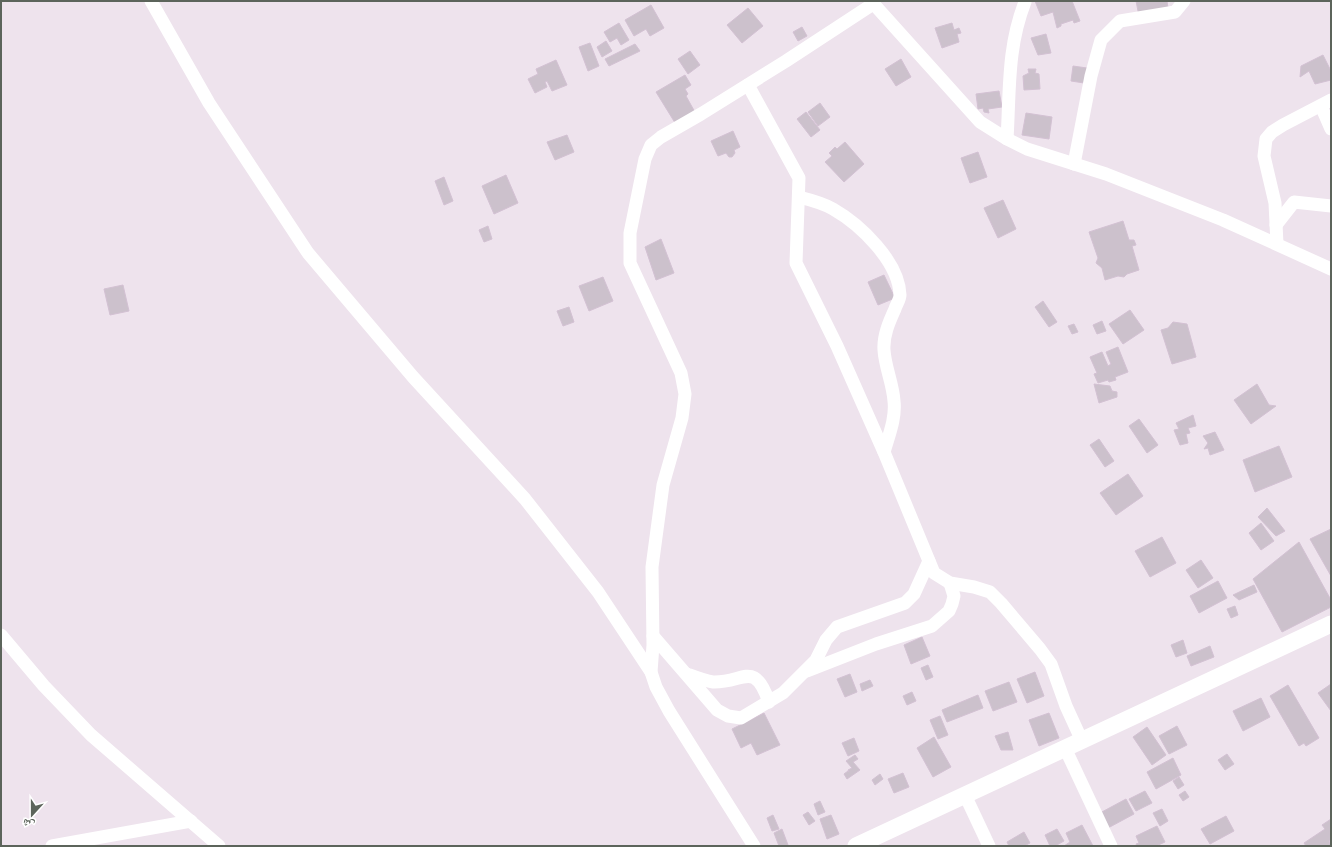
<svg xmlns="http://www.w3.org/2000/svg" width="1332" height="847" viewBox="0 0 1332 847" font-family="Arial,'Noto Naskh Arabic',sans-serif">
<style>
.building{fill:#ccc1cc;stroke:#d3c1d3}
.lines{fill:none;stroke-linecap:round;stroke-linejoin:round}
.minor{stroke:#fff;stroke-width:13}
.tertiary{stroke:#fff;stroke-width:17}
</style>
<rect width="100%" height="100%" fill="#eee3ed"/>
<!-- building -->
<g class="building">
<path d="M1035,1H1072L1080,21L1074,23L1073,20L1061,24V26L1057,28L1053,12L1041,16Z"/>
<path d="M1136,1H1167L1168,8L1139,16Z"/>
<path d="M651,5L664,28L650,36L646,29L634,36L625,20Z"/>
<path d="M748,8L763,26L742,43L727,25Z"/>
<path d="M619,23L629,40L621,45L617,38L610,42L604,32Z"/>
<path d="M952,23L954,30L959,28L961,33L957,34L959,42L942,48L935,28Z"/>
<path d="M802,27L807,36L798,41L793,32Z"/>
<path d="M1046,34L1051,53L1038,55L1031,38Z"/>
<path d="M606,41L612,51L602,57L597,47Z"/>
<path d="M590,43L599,66L588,71L579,47Z"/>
<path d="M635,44L640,51L609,66L605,59Z"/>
<path d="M690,51L700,65L688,74L678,59Z"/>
<path d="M1323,55L1331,71V80L1315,84L1309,71L1300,77L1301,66Z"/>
<path d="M901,59L911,77L896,86L885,69Z"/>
<path d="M556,60L567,85L552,91L547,81L545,82L547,87L535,93L528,79L538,74L536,69Z"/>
<path d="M1073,66L1087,68L1084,83L1071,81Z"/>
<path d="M1028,69H1036L1035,73L1039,74L1040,89L1024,90L1023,76L1029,73Z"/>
<path d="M685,75L691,85L685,89L688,94L686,96L696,114L677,126L656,92Z"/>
<path d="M999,91L1002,107L988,109L989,113L984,112L983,108L978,109L976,94Z"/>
<path d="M820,103L830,117L818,126L808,112Z"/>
<path d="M806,112L820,130L811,137L797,119Z"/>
<path d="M1026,113L1052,117L1049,139L1022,135Z"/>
<path d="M733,131L740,147L734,150L735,153L732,157H729L726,153L718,156L711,141Z"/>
<path d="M567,135L574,152L555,160L547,142Z"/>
<path d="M845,142L864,164L844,182L825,162L832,156L829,153L835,147L837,149Z"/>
<path d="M978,152L987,177L970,183L961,158Z"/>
<path d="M506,175L518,203L494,214L482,186Z"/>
<path d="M444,177L453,201L444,205L435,181Z"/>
<path d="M1003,200L1016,229L998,238L984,208Z"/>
<path d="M1123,221L1129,240H1134L1136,245L1132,246L1139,270L1127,274L1124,277L1118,276L1105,280L1102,268L1096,263L1098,258L1089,232Z"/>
<path d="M488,226L492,239L484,242L479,230Z"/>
<path d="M661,239L674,273L656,280L645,247Z"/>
<path d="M884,275L895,298L878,305L868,282Z"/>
<path d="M603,277L613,301L589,311L579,286Z"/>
<path d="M123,285L129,311L110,315L104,289Z"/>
<path d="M1043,301L1057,322L1049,327L1035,307Z"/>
<path d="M569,307L574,322L563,326L557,311Z"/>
<path d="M1130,310L1144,330L1123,344L1109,324Z"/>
<path d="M1102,321L1106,331L1097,334L1093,325Z"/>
<path d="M1173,322L1187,324L1196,357L1172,364L1161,330L1168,328Z"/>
<path d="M1074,324L1078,332L1072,334L1068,326Z"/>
<path d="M1118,347L1128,372L1115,377L1116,380L1109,382L1108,380L1098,383L1094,374L1097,373L1090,357L1102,352L1108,366L1111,364L1106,352Z"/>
<path d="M1094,384L1110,386L1112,391L1117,392V397L1099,403Z"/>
<path d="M1257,384L1269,405L1276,406L1251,424L1234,400Z"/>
<path d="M1193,415L1196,426L1188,428L1190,433L1186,434L1188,443L1180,445L1174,430L1179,429L1176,423Z"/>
<path d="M1139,419L1158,445L1147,453L1129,426Z"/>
<path d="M1215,432L1224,450L1210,455L1208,448L1204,449L1208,443L1203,436Z"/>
<path d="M1099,439L1114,461L1105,467L1090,445Z"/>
<path d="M1279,446L1292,477L1255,492L1243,460Z"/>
<path d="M1128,474L1143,496L1116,515L1100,493Z"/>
<path d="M1267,508L1285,531L1276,536L1258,517Z"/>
<path d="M1261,523L1274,541L1261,550L1249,533Z"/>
<path d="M1331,529V576L1310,539Z"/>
<path d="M1162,537L1176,563L1150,577L1135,551Z"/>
<path d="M1299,542L1331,600V607L1282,632L1253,579Z"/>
<path d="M1201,560L1213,578L1198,588L1186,570Z"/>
<path d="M1218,581L1227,598L1199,613L1190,596Z"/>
<path d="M1254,585L1257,592L1239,600L1233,595Z"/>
<path d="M1235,606L1238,615L1231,618L1227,609Z"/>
<path d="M922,637L930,656L911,664L904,645Z"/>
<path d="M1183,640L1187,653L1176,657L1171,645Z"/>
<path d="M1210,646L1214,657L1191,666L1187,656Z"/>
<path d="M928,665L933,677L926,680L921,668Z"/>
<path d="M1035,672L1044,696L1027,703L1017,679Z"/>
<path d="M850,674L857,692L845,697L837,679Z"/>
<path d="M870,680L873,686L862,691L860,684Z"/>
<path d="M1009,682L1017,702L993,711L985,691Z"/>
<path d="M1331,684V711L1318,693Z"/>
<path d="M1288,685L1319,738L1306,746L1304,743L1299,746L1270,696Z"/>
<path d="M912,692L916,701L907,705L903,696Z"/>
<path d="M978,695L983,708L947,722L942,710Z"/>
<path d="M1261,698L1270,717L1243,731L1233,711Z"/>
<path d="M764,713L780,745L757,755L751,743L741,748L732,729Z"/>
<path d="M1049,713L1059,738L1039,746L1029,720Z"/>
<path d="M940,716L948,735L938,739L930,720Z"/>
<path d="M1177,726L1187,745L1169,754L1159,736Z"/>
<path d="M1147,727L1166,755L1152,765L1133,737Z"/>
<path d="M1008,732L1013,750H1001L995,736Z"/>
<path d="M934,737L951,767L933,777L917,748Z"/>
<path d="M854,738L859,751L848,756L842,743Z"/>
<path d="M1227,754L1234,764L1225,770L1218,760Z"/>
<path d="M855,755L858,759L853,762L860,770L847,779L844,774L848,771L849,772L848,770L852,768L846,761Z"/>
<path d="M1173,758L1181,775L1156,789L1147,772Z"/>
<path d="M903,773L909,787L894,793L888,779Z"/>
<path d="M880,774L883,779L875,785L872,780Z"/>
<path d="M1179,777L1184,785L1178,789L1173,781Z"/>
<path d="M1145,791L1152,803L1136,811L1129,799Z"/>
<path d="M1185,791L1189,797L1183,801L1179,795Z"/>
<path d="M1126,799L1134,814L1108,828L1100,813Z"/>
<path d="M820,801L825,812L818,815L814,804Z"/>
<path d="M1162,809L1168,821L1160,826L1153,813Z"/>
<path d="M808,812L815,821L809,825L803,815Z"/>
<path d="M773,815L779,829L772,831L767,818Z"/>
<path d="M831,815L839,834L827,839L820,819Z"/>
<path d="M1226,816L1234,831L1210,844L1201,829Z"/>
<path d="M1331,819V840L1329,841L1331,846H1306L1304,843L1325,829L1322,825Z"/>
<path d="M1082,825L1093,846H1064L1070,842L1066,833Z"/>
<path d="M1157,826L1165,842L1156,846H1137L1136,844L1139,843L1136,836Z"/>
<path d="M782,829L788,845L786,846H779L774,833Z"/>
<path d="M1057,829L1064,841L1055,846H1050L1045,835Z"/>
<path d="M1024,832L1030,843L1024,846H1009L1007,842Z"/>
</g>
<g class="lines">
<!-- minor -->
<g class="minor">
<path d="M151,1L209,103L308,253L413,377L525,499L598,592L651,672"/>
<path d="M871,1L980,122L1007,139L1027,149L1106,174L1223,220L1331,269"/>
<path d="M748,85L799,178L796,263L837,346L884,452L934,573L950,583L974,587L990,592L1001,603L1040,649L1051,664L1066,706L1082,741"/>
<path d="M1321,106L1331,129"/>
<path d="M1007,139C1010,91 1007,48 1025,2"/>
<path d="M1074,164L1091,76L1101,40L1120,21L1175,12L1184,1"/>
<path d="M799,197C811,200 823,203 833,209C861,225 899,262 900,295C900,300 896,305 895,309C889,322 883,336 884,350C885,367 893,384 894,401C896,418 889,435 884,452"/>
<path d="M1276,225L1294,202L1331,206"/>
<path d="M1277,244L1275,203L1264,156L1266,139L1272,132L1283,125L1331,100"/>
<path d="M1,635L44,686L91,735L219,846"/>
<path d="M653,636L717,710L728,716L741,718L783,693L816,660L826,640L837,627L905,603L914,594L929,561"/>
<path d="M807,671L876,644L932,626L949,611L952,604L954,596L950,583"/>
<path d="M687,674C695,677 705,681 713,682C744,683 754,659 769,702"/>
<path d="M1065,748L1111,846"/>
<path d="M965,795L989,846"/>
<path d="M52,846L191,821"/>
<path d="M754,846L669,711L656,687L651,672L653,645L652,567L663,485L682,418L685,394L681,373L630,263V233L645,159L651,145L661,137L701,114L786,61L873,4"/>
</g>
<!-- tertiary -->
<path class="tertiary" d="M856,846L1331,624"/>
</g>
<!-- border -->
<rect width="1332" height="847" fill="none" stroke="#5c645b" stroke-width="4"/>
<!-- north arrow -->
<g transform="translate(32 815) rotate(201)" stroke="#ffffff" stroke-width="3" paint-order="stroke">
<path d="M0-3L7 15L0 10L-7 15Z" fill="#5c645b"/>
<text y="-6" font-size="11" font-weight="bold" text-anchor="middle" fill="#5c645b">ش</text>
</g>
</svg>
